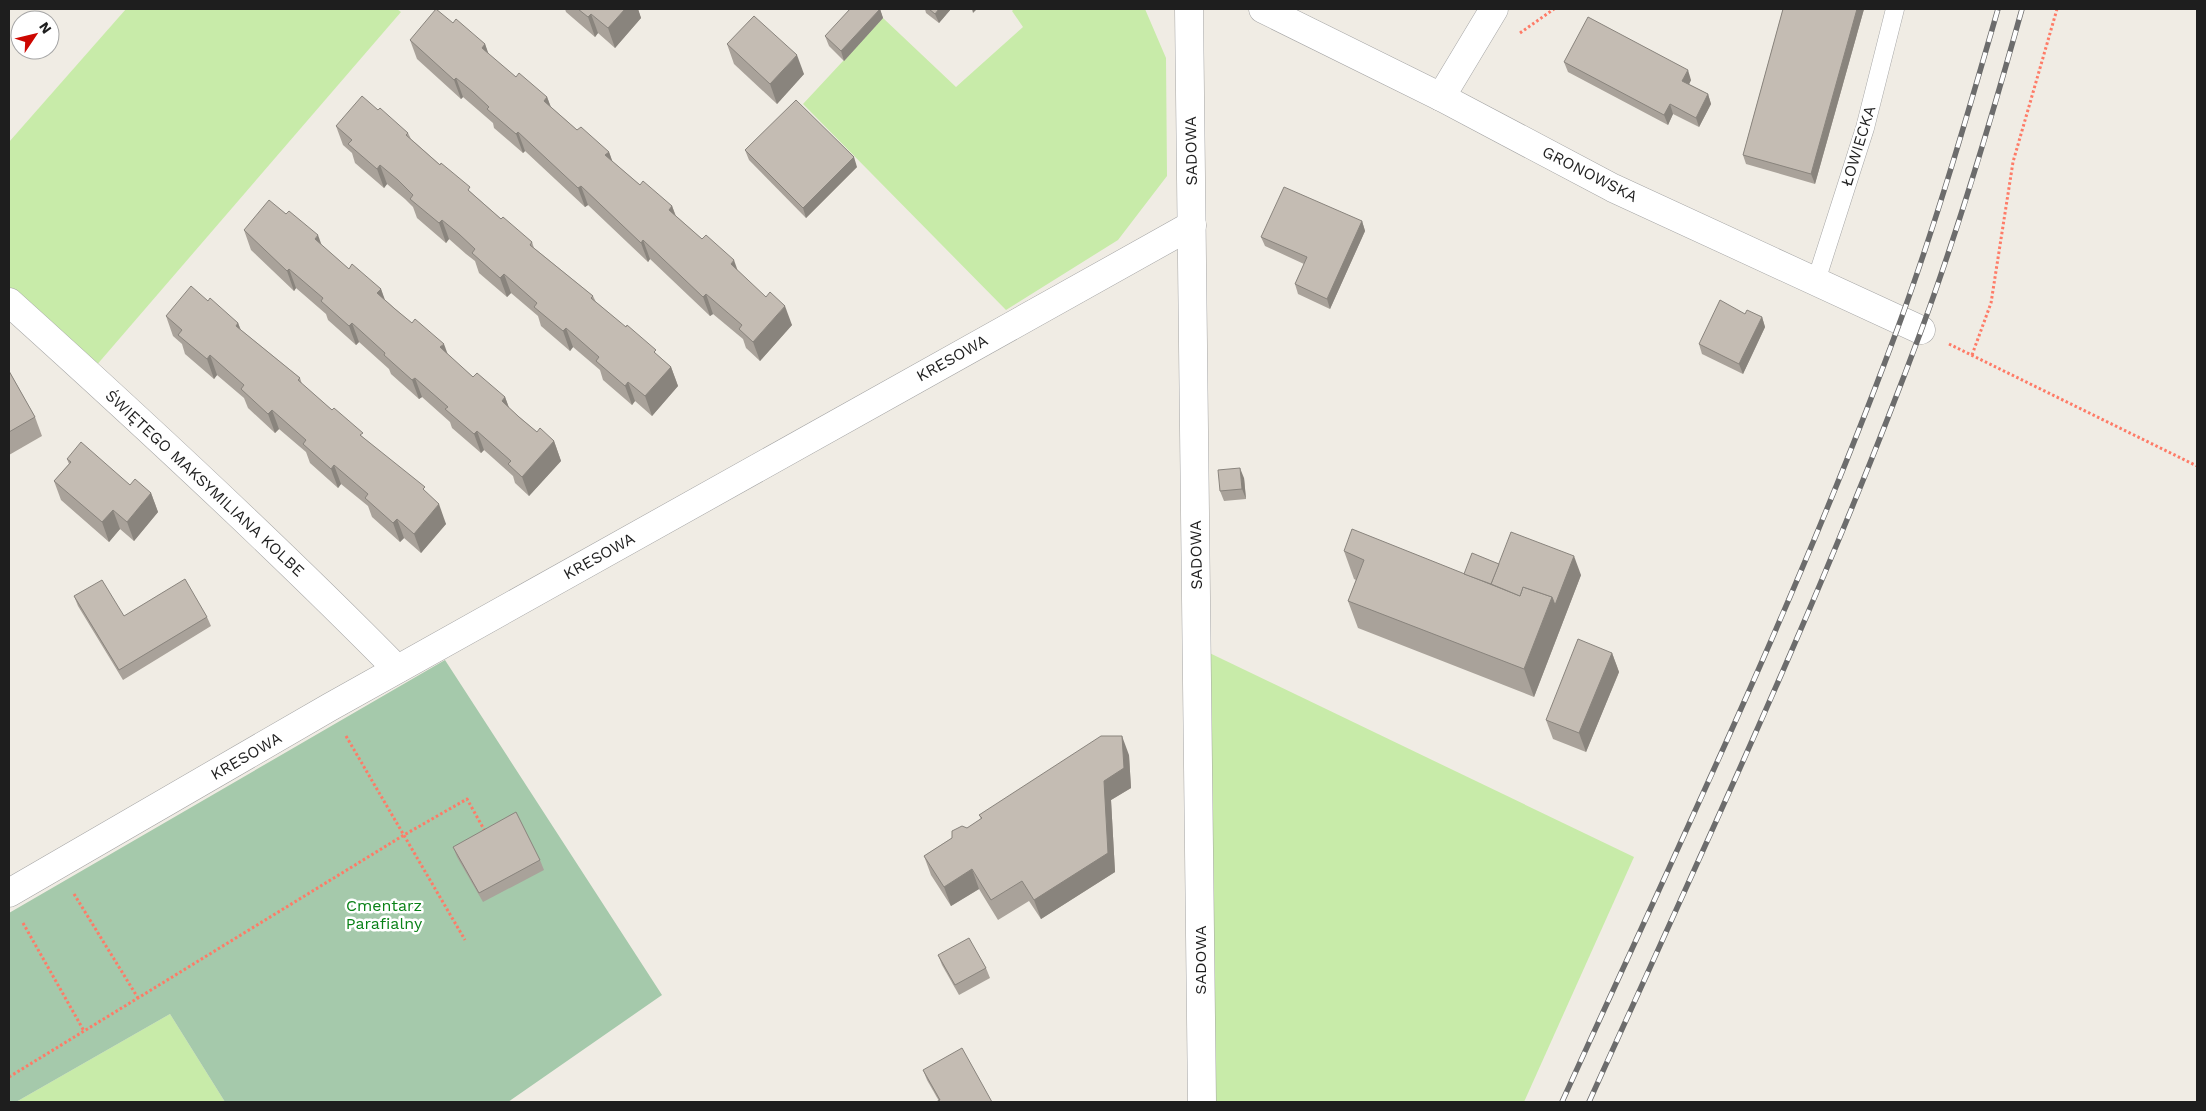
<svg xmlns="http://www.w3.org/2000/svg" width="2206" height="1111" viewBox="0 0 2206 1111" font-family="'Work Sans',sans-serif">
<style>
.grass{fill:#c8eba9}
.cemetery{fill:#a5c9ab}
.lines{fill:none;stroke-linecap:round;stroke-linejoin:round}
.service-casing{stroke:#a5a5a5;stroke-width:19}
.minor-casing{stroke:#a5a5a5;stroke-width:29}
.path{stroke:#fe7b67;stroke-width:3;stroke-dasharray:2.5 2.5;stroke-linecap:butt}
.service{stroke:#fff;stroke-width:18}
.minor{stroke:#fff;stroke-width:28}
.rail-casing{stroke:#6c6c6c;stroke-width:5.5}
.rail{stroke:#fff;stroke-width:4;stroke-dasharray:11;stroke-linecap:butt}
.wall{fill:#a9a29a}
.shaded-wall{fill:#89847d}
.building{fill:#c4bcb3;stroke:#89847d}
.labels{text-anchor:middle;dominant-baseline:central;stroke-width:5;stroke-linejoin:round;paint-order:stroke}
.street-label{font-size:16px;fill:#1e1e1e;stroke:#fff}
.park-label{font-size:16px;fill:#088116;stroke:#fff}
</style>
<rect width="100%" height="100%" fill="#f0ece4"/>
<!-- grass -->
<g class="grass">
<path d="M126,9H397L401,12L89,374L9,302V142Z"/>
<path d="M1014,9H1145L1166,58L1167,176L1118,240L1006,310L803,104L883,18L956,87L1023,27L1012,11Z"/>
<path d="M1197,647L1634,857L1524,1102H1202Z"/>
<path d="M170,1014L225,1102H16Z"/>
</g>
<!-- cemetery -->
<path class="cemetery" d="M445,660L662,995L508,1102H225L170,1014L16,1102H9V913Z"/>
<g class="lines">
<!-- service casing -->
<g class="service-casing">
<path id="service" d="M1816,281L1865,128L1895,9"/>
</g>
<!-- minor casing -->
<g class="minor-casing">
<g id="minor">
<path d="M1189,9L1202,1102"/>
<path d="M1263,9L1441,97L1613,188L1921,330"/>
<path d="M1441,97L1494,9"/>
<path d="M9,302C141,421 272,542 397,669"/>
<path d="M9,893L330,707L1192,225"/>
</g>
</g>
<!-- path -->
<g class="path">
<path d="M1520,33L1554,9"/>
<path d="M1949,344L2197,466"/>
<path d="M1972,355L1991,303L2013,162L2057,9"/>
<path d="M346,736L465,940"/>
<path d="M74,894L138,998"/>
<path d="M23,923L84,1031"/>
<path d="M9,1077L404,835L467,799L486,833"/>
</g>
<!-- service -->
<use href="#service" class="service"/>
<!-- minor -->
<use href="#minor" class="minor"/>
<!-- rail casing -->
<g class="rail-casing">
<g id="rail">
<path d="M1562,1102C1679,844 1803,587 1901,319C1938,217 1968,113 1998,9"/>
<path d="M1589,1102C1704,847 1824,593 1921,331C1960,225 1992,117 2022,9"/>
</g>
</g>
<!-- rail -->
<use href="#rail" class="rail"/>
</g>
<!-- wall -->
<g class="wall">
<path d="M565,9H638L641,18L615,48L598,33L595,37L566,12Z"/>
<path d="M880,9L883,18L844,61L829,46L825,36Z"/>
<path d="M925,9H951L939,23L926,13Z"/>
<path d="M1783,9H1864L1815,184L1746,164L1743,155Z"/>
<path d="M453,23L485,44L488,54L516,77L547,97L551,107L577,130L609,152L612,161L640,185L672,206L676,216L738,271L792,325L760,361L746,348L743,339L713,314L710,316L650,259L648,262L588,205L585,207L525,151L523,153L494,128L493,123L463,97L461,99L417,59L410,40Z"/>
<path d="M727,44L804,74L777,104L734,64Z"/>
<path d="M1564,62L1691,80L1689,84L1708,94L1711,104L1699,127L1673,114L1668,125L1568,72Z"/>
<path d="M378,110L408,133L411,139L501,219L532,242L534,248L593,296L596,302L671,367L678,386L652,416L635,401L632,405L603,380L600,370L573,347L570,351L541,326L538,316L511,293L507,297L479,273L475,261L466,254L449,239L446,243L417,218L413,207L405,199L387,184L384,188L355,163L352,153L343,145L336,126Z"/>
<path d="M745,150L857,167L806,218L749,160Z"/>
<path d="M1362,221L1365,231L1330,309L1298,294L1295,284L1304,264L1265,246L1261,237Z"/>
<path d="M244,230L321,245L349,269L381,289L384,299L473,377L505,397L509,408L537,432L554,441L561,461L529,496L515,483L513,476L484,450L481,453L452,428L450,422L422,397L419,399L391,374L389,369L359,342L356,345L328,320L326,314L296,288L294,291L251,250Z"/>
<path d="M208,301L238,323L241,330L300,378L302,384L427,493L446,524L421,553L404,538L400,542L372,517L368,506L341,484L338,488L310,463L306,452L279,429L275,433L248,408L244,398L217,375L214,379L185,354L182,344L173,336L166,316Z"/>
<path d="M1745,314L1762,317L1765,327L1743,374L1702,354L1699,344Z"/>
<path d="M9,371L35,417L42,436L9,455Z"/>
<path d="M67,459L130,485L151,493L158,512L134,541L120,529L109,542L61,500L54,481L69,464Z"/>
<path d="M1244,478L1246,499L1224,501L1220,491Z"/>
<path d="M1344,551L1464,574L1499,564L1581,575L1534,697L1358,628L1348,601L1356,580L1354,579Z"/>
<path d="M74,596L124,616L207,617L211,626L123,680L78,606Z"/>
<path d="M1612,653L1619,672L1586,752L1553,739L1546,720Z"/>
<path d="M1129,755L1131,788L1111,800L1115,872L1041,919L1029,901L998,920L979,889L951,906L931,875L924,856L981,819L979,815Z"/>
<path d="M453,847L540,860L544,870L483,902L457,857Z"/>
<path d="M938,955L986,968L990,978L959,995L942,965Z"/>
<path d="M923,1070L992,1102L939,1101L927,1080Z"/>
</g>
<!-- shaded-wall -->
<g class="shaded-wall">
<path d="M625,9H638L641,18L615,48L608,28Z"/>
<path d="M880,9L883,18L844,61L841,51Z"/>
<path d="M939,9H951L939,23L935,14Z"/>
<path d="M972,9H977L973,13Z"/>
<path d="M1857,9H1864L1815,184L1811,174Z"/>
<path d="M591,14L598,33L595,37L588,17Z"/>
<path d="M485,44L492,63L482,48Z"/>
<path d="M797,55L804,74L777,104L770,84Z"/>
<path d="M1688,70L1691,80L1686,91L1682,81Z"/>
<path d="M456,78L463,97L461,99L454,80Z"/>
<path d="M1708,94L1711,104L1699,127L1696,118Z"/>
<path d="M547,97L554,116L544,101Z"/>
<path d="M1670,104L1673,114L1668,125L1664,115Z"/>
<path d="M518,132L525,151L523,153L516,134Z"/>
<path d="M609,152L616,171L605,155Z"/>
<path d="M854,157L857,167L806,218L803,208Z"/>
<path d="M380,165L387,184L384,188L377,169Z"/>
<path d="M581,186L588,205L585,207L578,188Z"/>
<path d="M672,206L679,226L669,210Z"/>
<path d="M442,220L449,239L446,243L439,223Z"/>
<path d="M1362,221L1365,231L1330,309L1327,299Z"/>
<path d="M318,235L325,254L315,239Z"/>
<path d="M643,240L650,259L648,262L641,243Z"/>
<path d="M734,260L741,280L731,264Z"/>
<path d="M289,269L296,288L294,291L287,271Z"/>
<path d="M504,274L511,293L507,297L500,278Z"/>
<path d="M381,289L388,308L377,293Z"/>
<path d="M706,294L713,314L710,316L703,297Z"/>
<path d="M785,306L792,325L760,361L753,342Z"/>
<path d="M1762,317L1765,327L1743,374L1739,364Z"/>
<path d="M238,323L245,343L236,326Z"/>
<path d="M352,323L359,342L356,345L349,326Z"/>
<path d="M566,328L573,347L570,351L563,331Z"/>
<path d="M444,344L451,363L440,347Z"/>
<path d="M210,355L217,375L214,379L207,359Z"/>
<path d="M671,367L678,386L652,416L645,396Z"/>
<path d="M415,378L422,397L419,399L412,380Z"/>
<path d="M628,382L635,401L632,405L625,386Z"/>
<path d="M505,397L512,416L502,401Z"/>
<path d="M272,410L279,429L275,433L268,414Z"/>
<path d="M477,431L484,450L481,453L474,434Z"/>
<path d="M554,441L561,461L529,496L522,477Z"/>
<path d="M334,465L341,484L338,488L331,469Z"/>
<path d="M1240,468L1244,478L1246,499L1242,489Z"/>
<path d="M151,493L158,512L134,541L127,522Z"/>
<path d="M439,504L446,524L421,553L414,534Z"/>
<path d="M113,510L120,529L109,542L102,522Z"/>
<path d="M397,519L404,538L400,542L393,523Z"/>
<path d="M1574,556L1581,575L1534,697L1524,669L1552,597Z"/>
<path d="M1612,653L1619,672L1586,752L1579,733Z"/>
<path d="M1122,736L1129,755L1131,788L1111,800L1115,872L1041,919L1034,900Z"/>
<path d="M972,869L979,889L951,906L944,887Z"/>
</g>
<!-- building -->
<g class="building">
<path d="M436,9L453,23L456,19L485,44L482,48L516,77L519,73L547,97L544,101L577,130L581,127L609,152L605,155L640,185L643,181L672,206L669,210L702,239L706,235L734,260L731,264L766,297L770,292L785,306L753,342L739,329L742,325L706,294L703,297L643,240L641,243L581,186L578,188L518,132L516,134L487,109L489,107L473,92L456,78L454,80L410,40Z"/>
<path d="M578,9H625L608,28L591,14L588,17Z"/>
<path d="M850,9H880L841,51L825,36Z"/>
<path d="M929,9H939L935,14Z"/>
<path d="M1783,9H1857L1811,174L1743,155Z"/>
<path d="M754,16L797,55L770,84L727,44Z"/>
<path d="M1588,17L1688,70L1682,81L1708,94L1696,118L1670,104L1664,115L1564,62Z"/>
<path d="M362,96L378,110L380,108L408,133L406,135L440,165L441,163L470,187L468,190L501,219L503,217L532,242L530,245L593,296L591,298L626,327L627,325L656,350L654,352L671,367L645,396L628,382L625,386L596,361L599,357L566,328L563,331L534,307L537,303L504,274L500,278L472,253L475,249L459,234L442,220L439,223L410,199L413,195L398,180L380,165L377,169L348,144L352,140L336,126Z"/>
<path d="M796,100L854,157L803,208L745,150Z"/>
<path d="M1284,187L1362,221L1327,299L1295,284L1307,257L1261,237Z"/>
<path d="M269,200L286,214L289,211L318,235L315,239L349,269L352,264L381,289L377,293L395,309L412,323L415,319L444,344L440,347L473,377L477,373L505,397L502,401L519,417L537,432L540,428L554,441L522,477L508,464L511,461L477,431L474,434L445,409L448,407L415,378L412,380L384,355L385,353L352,323L349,326L321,301L323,298L289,269L287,271L244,230Z"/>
<path d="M191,286L208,301L210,298L238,323L236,326L300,378L298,380L332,410L334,408L363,433L360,435L425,487L423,489L439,504L414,534L397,519L393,523L365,498L368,494L334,465L331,469L303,444L306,440L272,410L268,414L241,389L244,385L228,371L210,355L207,359L178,335L182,330L166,316Z"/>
<path d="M1720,300L1745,314L1747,310L1762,317L1739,364L1699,344Z"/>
<path d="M9,371L35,417L9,432Z"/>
<path d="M81,442L130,485L135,479L151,493L127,522L113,510L102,522L54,481L71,462L67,459Z"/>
<path d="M1240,468L1242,489L1220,491L1218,470Z"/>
<path d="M1352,529L1520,596L1523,587L1552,597L1524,669L1348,601L1364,560L1344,551Z"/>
<path d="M1511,532L1574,556L1555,605L1552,597L1523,587L1520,596L1491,584Z"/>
<path d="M1472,553L1499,564L1491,584L1464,574Z"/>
<path d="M185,579L207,617L119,670L74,596L102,580L124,616Z"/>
<path d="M1578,639L1612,653L1579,733L1546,720Z"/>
<path d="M1101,736H1122L1124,768L1104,781L1108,853L1034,900L1022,881L991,900L972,869L944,887L924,856L952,838V831L962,826L967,828L982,818L979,815Z"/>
<path d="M516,812L540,860L479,893L453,847Z"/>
<path d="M969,938L986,968L955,985L938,955Z"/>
<path d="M962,1048L992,1102H936L940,1100L923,1070Z"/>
</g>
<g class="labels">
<!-- street labels -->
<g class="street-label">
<text transform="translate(1858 146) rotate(-73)">ŁOWIECKA</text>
<text transform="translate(1191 151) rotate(-91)">SADOWA</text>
<text transform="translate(1590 174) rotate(27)">GRONOWSKA</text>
<text transform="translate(952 358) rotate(-29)">KRESOWA</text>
<text transform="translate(205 483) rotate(43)">ŚWIĘTEGO MAKSYMILIANA KOLBE</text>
<text transform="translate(1196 555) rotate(-91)">SADOWA</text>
<text transform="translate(599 556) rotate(-29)">KRESOWA</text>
<text transform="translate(246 756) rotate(-30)">KRESOWA</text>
<text transform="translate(1200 960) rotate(-90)">SADOWA</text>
</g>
<!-- park labels -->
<g class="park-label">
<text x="384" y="905">Cmentarz<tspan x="384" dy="18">Parafialny</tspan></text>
</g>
</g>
<!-- border -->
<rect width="2206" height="1111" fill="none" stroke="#1e1e1e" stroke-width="20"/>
<!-- north arrow -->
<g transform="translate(35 35) rotate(55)"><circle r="24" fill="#ffffff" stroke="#a5a5a5"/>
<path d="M0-4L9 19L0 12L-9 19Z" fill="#cd0600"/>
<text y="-8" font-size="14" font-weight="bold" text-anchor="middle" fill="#1e1e1e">N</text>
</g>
</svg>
